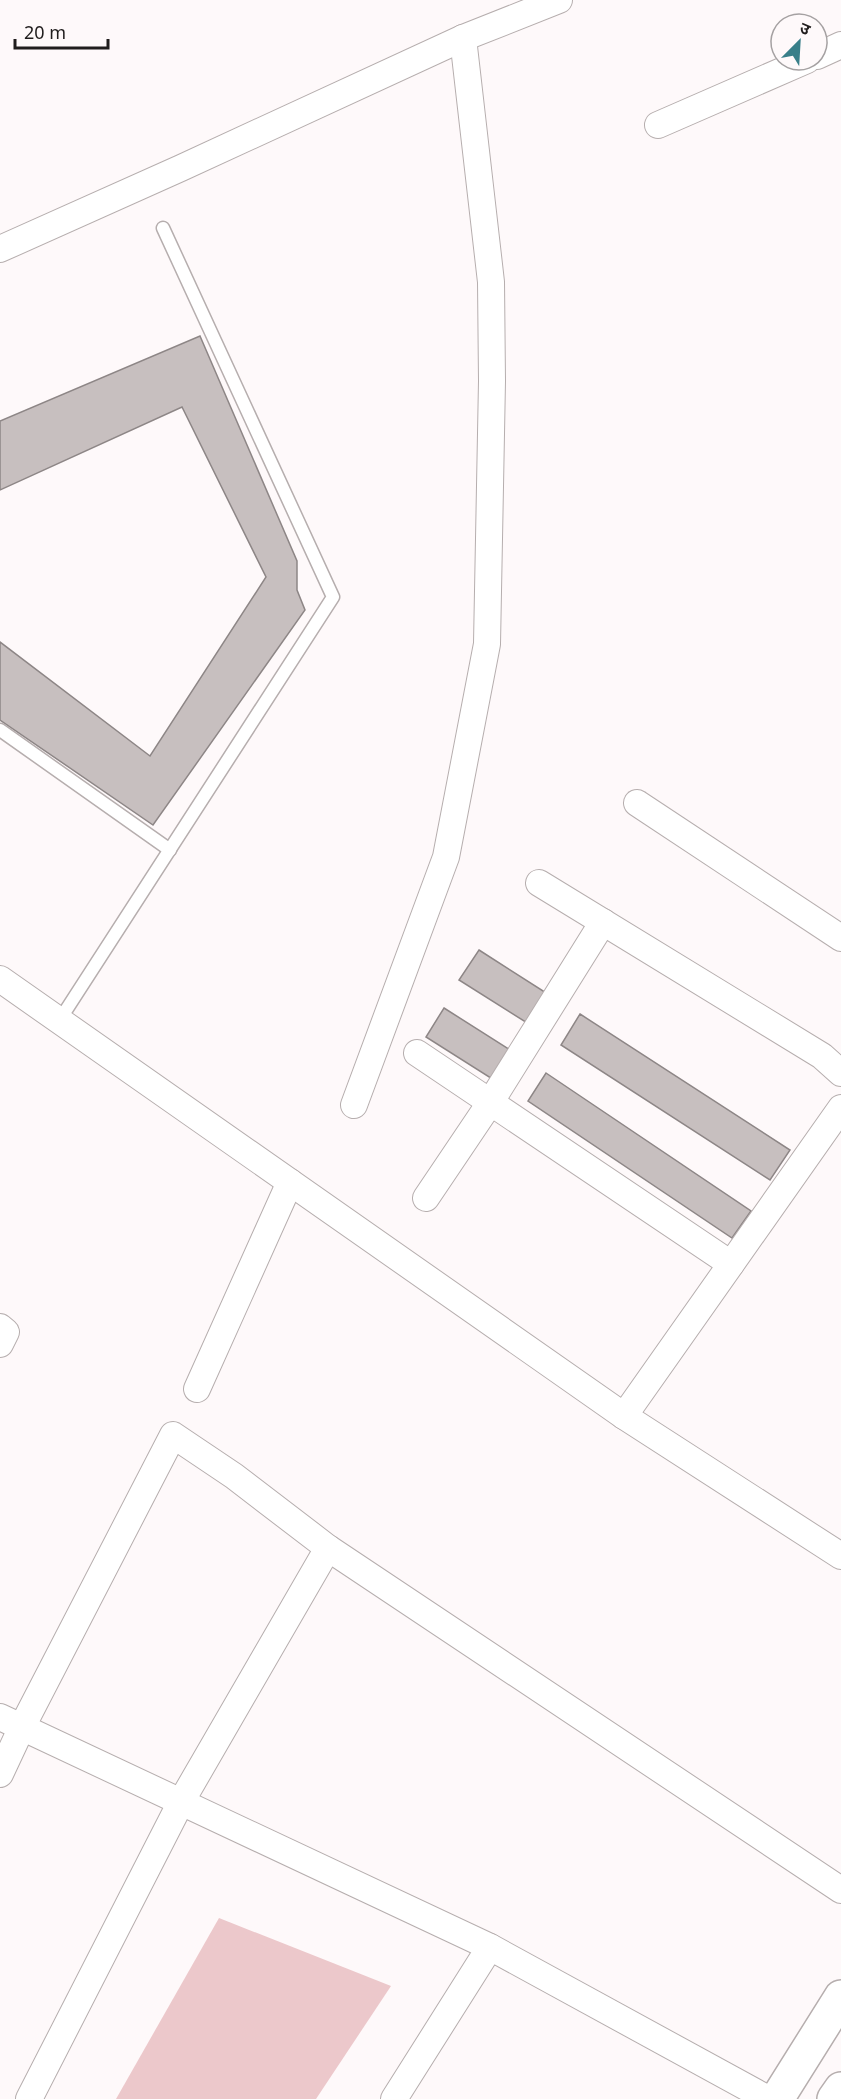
<svg xmlns="http://www.w3.org/2000/svg" width="841" height="2099" viewBox="0 0 841 2099" font-family="'Noto Sans','Noto Sans Devanagari',sans-serif">
<style>
.green{fill:#ecc8cb}
.building{fill:#c7bfbf;stroke:#8d8686;stroke-width:1.5}
.lines{fill:none;stroke-linecap:round;stroke-linejoin:round}
.service-casing{stroke:#b6aeae;stroke-width:15}
.minor-casing{stroke:#b6aeae;stroke-width:28}
.secondary-casing{stroke:#b6aeae;stroke-width:36}
.service{stroke:#fff;stroke-width:12}
.minor{stroke:#fff;stroke-width:26}
.secondary{stroke:#fff;stroke-width:33}
</style>
<rect width="100%" height="100%" fill="#fef9fa"/>
<!-- green -->
<path class="green" d="M219,1918L391,1986L316,2099H116Z"/>
<!-- building -->
<g class="building">
<path d="M200,336L297,561V590L305,610L153,825L0,720V642L150,756L266,577L182,407L0,490V421Z"/>
<path d="M479,950L551,996L532,1026L459,980Z"/>
<path d="M444,1008L515,1053L497,1082L426,1037Z"/>
<path d="M580,1014L790,1150L770,1180L561,1045Z"/>
<path d="M546,1073L751,1211L732,1238L528,1101Z"/>
</g>
<g class="lines">
<!-- service casing -->
<g class="service-casing">
<g id="service">
<path d="M0,730L170,850"/>
<path d="M59,1021L333,597L163,228"/>
</g>
</g>
<!-- minor casing -->
<g class="minor-casing">
<g id="minor">
<path d="M817,56L841,45"/>
<path d="M658,125L807,60"/>
<path d="M0,249L181,168L463,38L559,0"/>
<path d="M637,803L841,938"/>
<path d="M539,883L822,1056L841,1073"/>
<path d="M0,979L624,1416L841,1556"/>
<path d="M417,1053L731,1264"/>
<path d="M354,1105L446,857L487,644L492,381L491,282L463,38"/>
<path d="M426,1198L490,1103L603,922"/>
<path d="M0,1327L6,1332L0,1344"/>
<path d="M197,1389L290,1182"/>
<path d="M624,1416L841,1108"/>
<path d="M0,1717L490,1947L768,2099"/>
<path d="M0,1774L22,1727L173,1435L234,1476L328,1548L841,1890"/>
<path d="M29,2099L181,1802L328,1548"/>
<path d="M394,2099L490,1947"/>
</g>
</g>
<!-- secondary casing -->
<g class="secondary-casing">
<g id="secondary">
<path d="M777,2099L841,1997"/>
<path d="M834,2099L841,2089"/>
</g>
</g>
<!-- service -->
<use href="#service" class="service"/>
<!-- minor -->
<use href="#minor" class="minor"/>
<!-- secondary -->
<use href="#secondary" class="secondary"/>
</g>
<!-- north arrow -->
<g transform="translate(799 42) rotate(24)"><circle r="28" fill="#fef9fa" stroke="#a5a1a2" stroke-width="1.5"/>
<path d="M0-4.5L10 22L0 15L-10 22Z" fill="#387f89"/>
<text y="-9" font-size="16" font-weight="bold" text-anchor="middle" fill="#201d1d">उ</text>
</g>
<!-- scale -->
<path d="M15 39v9h93v-9" fill="none" stroke="#201d1d" stroke-width="3"/>
<text x="24" y="39" font-size="18" fill="#201d1d" stroke="#fef9fa" stroke-width="4.5" paint-order="stroke">20 m</text>
</svg>
